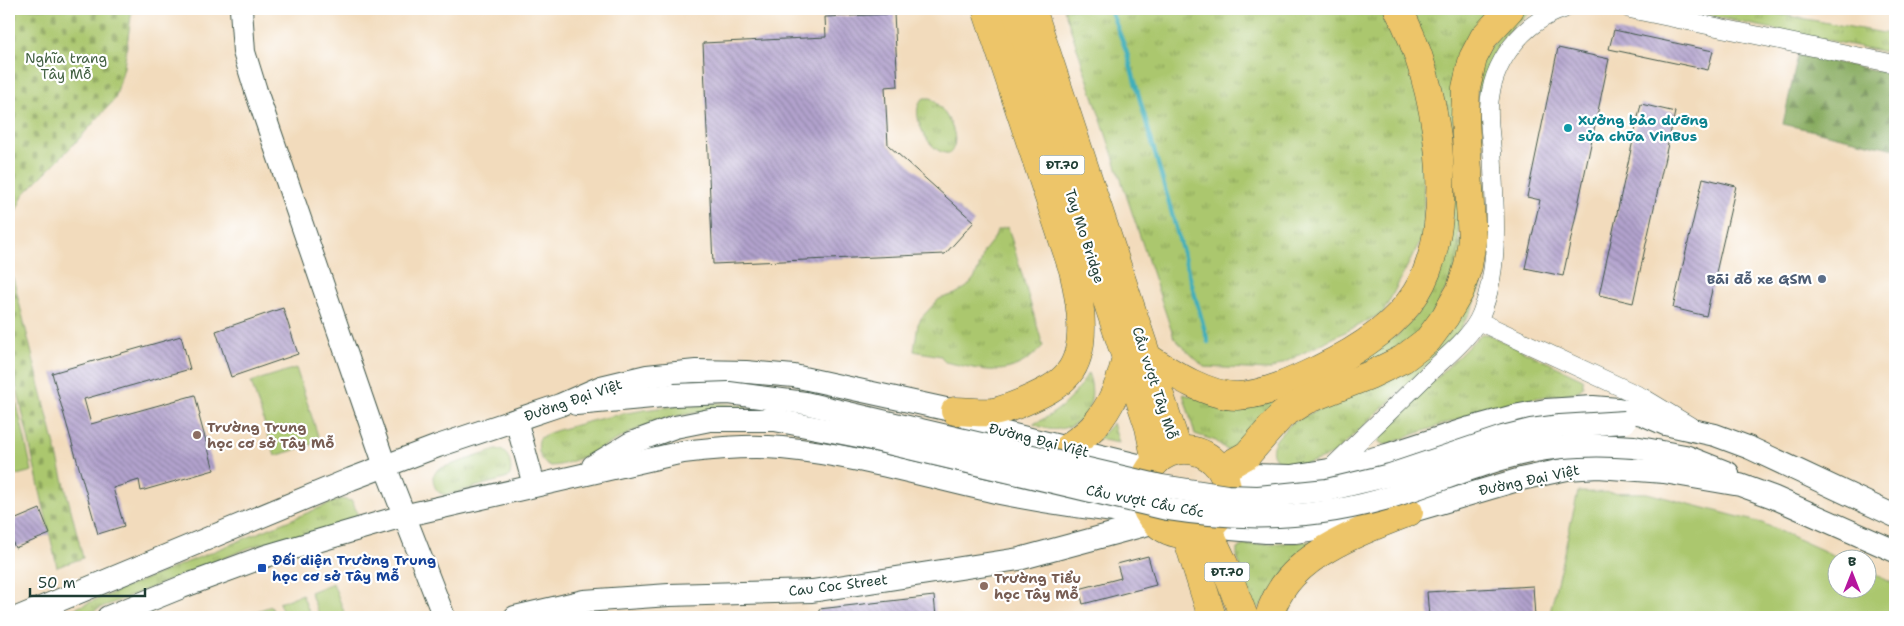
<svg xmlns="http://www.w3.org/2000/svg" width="1904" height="626" viewBox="0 0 1904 626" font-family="'Shantell Sans',sans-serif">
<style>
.grass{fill:url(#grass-tufts);stroke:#658251}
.forest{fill:url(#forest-firs);stroke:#54744a}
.cemetery{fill:url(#cemetery-stones);stroke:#658251}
.park{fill:#abc76e;stroke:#658251}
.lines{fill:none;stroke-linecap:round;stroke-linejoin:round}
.stream{stroke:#3fafba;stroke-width:4.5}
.building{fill:url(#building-back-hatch)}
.minor-casing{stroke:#3f5548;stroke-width:19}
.tertiary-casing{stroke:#3f5548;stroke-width:24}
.primary-casing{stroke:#3f5548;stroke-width:29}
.minor{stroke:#fff;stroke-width:18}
.tertiary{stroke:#fff;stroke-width:22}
.primary{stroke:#edc569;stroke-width:28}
.tertiary-bridge-casing{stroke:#3f5548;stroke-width:24;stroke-linecap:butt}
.tertiary-bridge{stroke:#fff;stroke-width:22}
.culture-dot{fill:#0f9aa8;stroke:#fff;stroke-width:2}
.service-dot{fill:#5c6f8a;stroke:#fff;stroke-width:2}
.education-dot{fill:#8d6e63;stroke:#fff;stroke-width:2}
.transit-dot{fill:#1a4fb4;stroke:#fff;stroke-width:2}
.labels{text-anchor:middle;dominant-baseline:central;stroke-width:4.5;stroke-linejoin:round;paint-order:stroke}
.shield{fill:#fff;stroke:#627771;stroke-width:1}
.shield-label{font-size:12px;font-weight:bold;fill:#1f3d34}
.park-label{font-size:14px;fill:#426042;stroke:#fff}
.culture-label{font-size:14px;font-weight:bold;fill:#0d838f;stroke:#fff;text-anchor:start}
.street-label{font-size:14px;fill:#1f3d34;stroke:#fff}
.service-label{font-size:14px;font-weight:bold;fill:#4e5e75;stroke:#fff;text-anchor:end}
.education-label{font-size:14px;font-weight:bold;fill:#785e54;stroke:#fff;text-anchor:start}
.transit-label{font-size:14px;font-weight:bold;fill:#164399;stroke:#fff;text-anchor:start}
</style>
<defs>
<pattern id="grass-tufts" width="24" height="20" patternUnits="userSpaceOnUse" patternTransform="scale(1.25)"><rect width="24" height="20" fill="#abc76e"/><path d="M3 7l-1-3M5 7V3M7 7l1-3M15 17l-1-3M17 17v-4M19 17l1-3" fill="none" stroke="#8ba35b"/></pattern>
<pattern id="forest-firs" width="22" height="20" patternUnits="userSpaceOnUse" patternTransform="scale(1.25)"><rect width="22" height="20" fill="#88ac61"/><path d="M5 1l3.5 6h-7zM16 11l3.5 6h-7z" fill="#6f8d51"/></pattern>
<pattern id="cemetery-stones" width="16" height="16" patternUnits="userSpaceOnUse" patternTransform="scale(1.25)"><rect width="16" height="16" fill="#abc76e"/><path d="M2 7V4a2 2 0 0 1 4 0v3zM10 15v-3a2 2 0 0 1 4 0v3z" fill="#8ba35b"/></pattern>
<pattern id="building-back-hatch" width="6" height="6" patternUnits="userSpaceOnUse" patternTransform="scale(1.25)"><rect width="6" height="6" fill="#b2a2cd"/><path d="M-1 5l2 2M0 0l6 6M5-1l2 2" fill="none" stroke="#9085a7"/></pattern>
</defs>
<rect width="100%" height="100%" fill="#fff"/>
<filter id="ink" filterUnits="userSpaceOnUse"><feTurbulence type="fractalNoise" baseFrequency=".02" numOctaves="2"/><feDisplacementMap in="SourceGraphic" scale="10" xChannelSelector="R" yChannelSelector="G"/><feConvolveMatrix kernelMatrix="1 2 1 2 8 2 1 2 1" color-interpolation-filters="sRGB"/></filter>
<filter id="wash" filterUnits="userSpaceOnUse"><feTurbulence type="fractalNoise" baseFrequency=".0096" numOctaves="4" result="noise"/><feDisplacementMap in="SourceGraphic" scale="20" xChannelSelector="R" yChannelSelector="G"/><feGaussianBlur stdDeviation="1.12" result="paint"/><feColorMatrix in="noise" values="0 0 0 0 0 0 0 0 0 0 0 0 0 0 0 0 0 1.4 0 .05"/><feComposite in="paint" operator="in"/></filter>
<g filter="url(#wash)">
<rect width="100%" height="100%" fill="#f2dbbc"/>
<!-- grass -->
<g class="grass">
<path d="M1064,9H1386L1392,15L1423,112L1424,234L1383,313L1269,370L1204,367L1174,338Z"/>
<path d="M1409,9H1491L1485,15L1469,40L1459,204L1458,267L1422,333L1254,434L1228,451L1216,441L1195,434L1183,394L1211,401L1397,336C1435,297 1448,267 1452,212Z"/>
<path d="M1520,9H1538C1504,26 1487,60 1480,96L1488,251L1481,287L1471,311L1458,333L1443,350L1336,452C1323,460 1283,474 1274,456C1272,452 1272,448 1274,444C1277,436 1286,429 1292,423L1436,347L1476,172L1478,63Z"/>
<path d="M1676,9H1750L1895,35V54Z"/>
<path d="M924,98H931C944,109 964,137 950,153C929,157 906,109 924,98Z"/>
<path d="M1008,227L1043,346C1010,380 988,371 945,362L941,356L914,351L918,324L922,317L939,299L955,294L967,287L975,277L981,262L984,251L995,237L997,230Z"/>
<path d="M1481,334H1487L1583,379V387C1577,396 1547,395 1536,398C1484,409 1434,427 1385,445L1379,442V436L1382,432Z"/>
<path d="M1088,373C1098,398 1088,425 1059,429C1050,431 1041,427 1033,424C1058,413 1074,398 1088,373Z"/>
<path d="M716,403L746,406V409C714,410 677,413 647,425C622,435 577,465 552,466C540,466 536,446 540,438C550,431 564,429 576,425C622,412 668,405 716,403Z"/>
<path d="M1113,423L1119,443L1098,439Z"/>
<path d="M496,450C499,450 502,450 504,452C511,457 513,473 508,478L446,495C436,494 433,485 433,476L438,469Z"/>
<path d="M341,499L352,501L357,512L356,519L350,523L251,547L78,617H54Z"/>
<path d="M1315,541L1258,609L1251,602L1237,556V549L1244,545Z"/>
</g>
<!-- forest -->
<path class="forest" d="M1798,55L1895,74V149L1783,124Z"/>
<!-- cemetery -->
<g class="cemetery">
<path d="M9,9H132L124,67L115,99L76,142L23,195L11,223L9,247Z"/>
<path d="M9,262L83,558L57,567L9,352Z"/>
</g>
<!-- park -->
<g class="park">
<path d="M9,368L32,471L9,477Z"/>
<path d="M296,368L320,442L275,456L251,382Z"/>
<path d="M1578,492L1647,493L1762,523L1840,558H1836V588H1866L1867,571L1895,584V617H1549Z"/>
<path d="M333,583L346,617H320L310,592Z"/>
<path d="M302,594L311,617H285L279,603Z"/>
<path d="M271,606L276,617H250L249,614Z"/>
</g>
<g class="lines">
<!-- stream -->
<path class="stream" d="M1110,9L1126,50L1208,342"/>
</g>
<g id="blocks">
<!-- building -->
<g class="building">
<path d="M894,14L898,86L885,87L888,145L974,222L945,254L713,264L703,43L826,37L825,17Z"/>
<path d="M1614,30L1713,51L1708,70L1609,49Z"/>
<path d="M1558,48L1609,59L1563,276L1525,268L1540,200L1527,197Z"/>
<path d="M1641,104L1675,112L1633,303L1599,295Z"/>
<path d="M1703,178L1736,186L1706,316L1673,308Z"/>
<path d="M283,308L298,354L231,377L216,331Z"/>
<path d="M181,336L190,369L84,399L91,424L195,395L200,415L199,416L214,470L141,491L139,480L113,488L124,526L98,534L52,373Z"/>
<path d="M40,509L50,534L15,548L9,533V522Z"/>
<path d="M1148,556L1156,585L1083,604L1079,589L1121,578L1117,564Z"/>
<path d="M1533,586L1535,617H1429L1427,592Z"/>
<path d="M934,596L936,617H819V609Z"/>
</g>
</g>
</g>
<g filter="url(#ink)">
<use href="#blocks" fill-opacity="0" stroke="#3f5548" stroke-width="1"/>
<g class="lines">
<!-- minor casing -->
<g class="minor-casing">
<g id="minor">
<path d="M1630,9L1895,64"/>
<path d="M1478,321L1642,397L1690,426"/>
<path d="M1329,470C1363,437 1398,404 1432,370C1449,354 1472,336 1481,314C1500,269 1495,215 1493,168C1493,148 1488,127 1489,108C1491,63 1522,22 1564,9"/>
</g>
</g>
<!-- tertiary casing -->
<g class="tertiary-casing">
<g id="tertiary">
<path d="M241,9L244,52L256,91L385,466L444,617"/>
<path d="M576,404L674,395"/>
<path d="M516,420L534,485"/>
<path d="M1634,447L1685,456L1728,473"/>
<path d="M593,466L631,443L675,427"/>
<path d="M1225,478L1252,475L1291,476L1329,470L1387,455L1470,428L1514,416L1546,410L1593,407L1618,409L1642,414L1665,424L1715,435L1750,448L1895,516"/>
<path d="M1214,523L1231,529L1266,532H1295L1356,523L1409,512L1521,479L1567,469L1598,467L1664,472L1740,485L1773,497L1895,551"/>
<path d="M19,617L351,479L438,446L560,405L601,387L647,376L696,371L746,372L794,376L955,411L985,428L1150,468"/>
<path d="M108,617L182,587L266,556L403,516L683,452C716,448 748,445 782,448C856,455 928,477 1000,493C1050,503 1100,510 1150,515"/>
<path d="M515,617L584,601L669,595L812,591L1019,559L1156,522"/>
</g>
</g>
<!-- primary casing -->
<g class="primary-casing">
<g id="primary">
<path d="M1010,9L1149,427L1156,462"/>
<path d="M1032,9L1178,450"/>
<path d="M1147,357C1172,373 1207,396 1237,396C1265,395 1294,381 1319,369C1355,352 1394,328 1416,293C1461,221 1437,79 1398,9"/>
<path d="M955,411C968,411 981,413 993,412C1005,410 1019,404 1030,399C1043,393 1058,386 1068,374C1089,349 1080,299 1073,270L986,9"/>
<path d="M1067,448C1076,441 1088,434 1095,425C1112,405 1121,383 1126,357"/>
<circle cx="1185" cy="492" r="42"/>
<path d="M1222,469L1247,455L1282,415L1306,400L1370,375L1403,359L1428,340L1445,317L1460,291L1468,266L1472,240L1465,119L1466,88L1473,58L1484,37L1510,9"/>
<path d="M1207,528L1224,564L1244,617"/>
<path d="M1186,534L1212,617"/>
<path d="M1269,617C1285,556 1357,533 1409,512"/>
</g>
</g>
<!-- minor -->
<use href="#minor" class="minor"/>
<!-- tertiary -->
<use href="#tertiary" class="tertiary"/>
<!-- primary -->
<use href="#primary" class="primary"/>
<!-- tertiary-bridge casing -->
<g class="tertiary-bridge-casing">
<g id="tertiary-bridge">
<path d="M674,395L729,393L805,403L1161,486L1227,496L1258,497L1327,490L1390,475L1503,437L1531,430L1560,426L1625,422"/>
<path d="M675,427L710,420H775L863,437L1167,509C1237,520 1308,520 1377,501C1428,487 1477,463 1529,452C1563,445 1599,444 1634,447"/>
</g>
</g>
<!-- tertiary-bridge -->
<use href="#tertiary-bridge" class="tertiary-bridge"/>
</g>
</g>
<!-- markers -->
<circle class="culture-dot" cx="1568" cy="128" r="5"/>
<circle class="service-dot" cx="1822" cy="279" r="5"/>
<g class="education-dot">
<circle cx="197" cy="435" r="5"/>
<circle cx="984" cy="586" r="5"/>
</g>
<rect class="transit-dot" x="257" y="563" width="10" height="10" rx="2.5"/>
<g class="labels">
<!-- shield labels -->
<g class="shield">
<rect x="1039.5" y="155.5" width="45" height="19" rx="4"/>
<rect x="1204.5" y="562.5" width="45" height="19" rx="4"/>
</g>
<g class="shield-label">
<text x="1062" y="165">ĐT.70</text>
<text x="1227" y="572">ĐT.70</text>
</g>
<!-- park labels -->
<g class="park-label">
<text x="66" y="58">Nghĩa trang<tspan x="66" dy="16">Tây Mỗ</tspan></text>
</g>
<!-- culture labels -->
<g class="culture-label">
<text x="1578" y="120">Xưởng bảo dưỡng<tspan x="1578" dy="16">sửa chữa VinBus</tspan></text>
</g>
<!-- street labels -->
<g class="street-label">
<text transform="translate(1085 236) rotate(72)">Tay Mo Bridge</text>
<text transform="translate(1155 383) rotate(72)">Cầu vượt Tây Mỗ</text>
<text transform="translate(573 400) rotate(-19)">Đường Đại Việt</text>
<text transform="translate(1039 440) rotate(14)">Đường Đại Việt</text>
<text transform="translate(1529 480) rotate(-12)">Đường Đại Việt</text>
<text transform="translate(1145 501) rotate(11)">Cầu vượt Cầu Cốc</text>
<text transform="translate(838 585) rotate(-7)">Cau Coc Street</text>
</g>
<!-- service labels -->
<g class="service-label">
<text x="1812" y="279">Bãi đỗ xe GSM</text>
</g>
<!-- education labels -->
<g class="education-label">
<text x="207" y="427">Trường Trung<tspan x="207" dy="16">học cơ sở Tây Mỗ</tspan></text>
<text x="994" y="578">Trường Tiểu<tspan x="994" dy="16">học Tây Mỗ</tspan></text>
</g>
<!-- transit labels -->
<g class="transit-label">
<text x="272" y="560">Đối diện Trường Trung<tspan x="272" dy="16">học cơ sở Tây Mỗ</tspan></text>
</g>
</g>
<!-- margin -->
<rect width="1904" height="626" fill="none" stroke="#fff" stroke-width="30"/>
<!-- north arrow -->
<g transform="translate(1852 574)"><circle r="24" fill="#ffffff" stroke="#a5b1ae"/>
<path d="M0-4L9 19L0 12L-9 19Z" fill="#b5179e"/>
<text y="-8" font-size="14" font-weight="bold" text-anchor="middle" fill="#1f3d34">B</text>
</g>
<!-- scale -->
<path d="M30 588v8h115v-8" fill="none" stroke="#1f3d34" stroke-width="2.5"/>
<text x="38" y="588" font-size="15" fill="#1f3d34" stroke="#ffffff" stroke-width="4" paint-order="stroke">50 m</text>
</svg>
